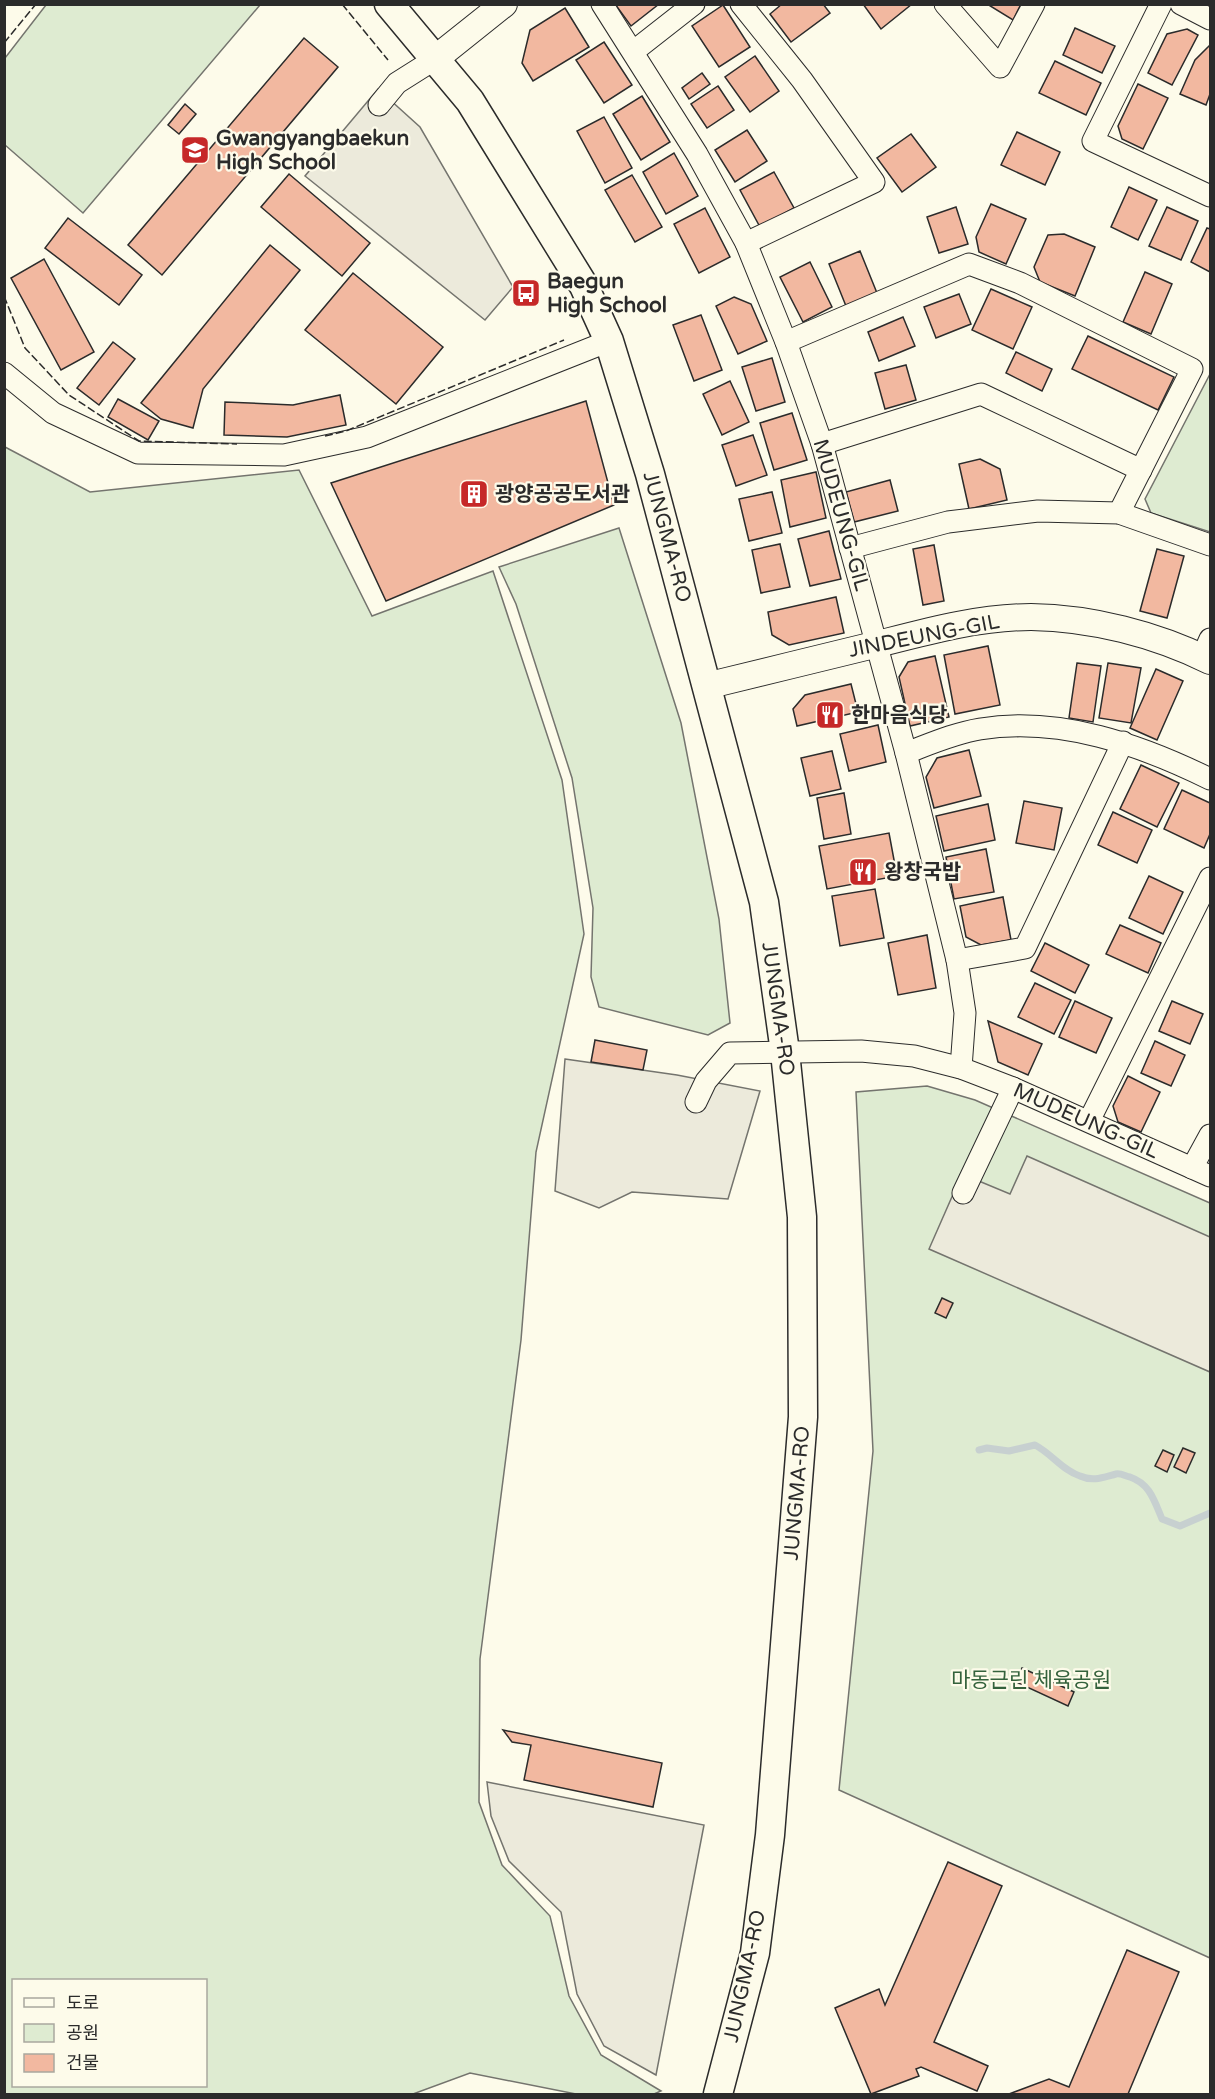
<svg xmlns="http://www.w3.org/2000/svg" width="1215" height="2099" viewBox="0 0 1215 2099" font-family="'Varela Round','Noto Sans KR',sans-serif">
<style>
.green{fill:#deebd1;stroke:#74746e;stroke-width:1.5;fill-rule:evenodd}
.parking{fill:#eceadb;stroke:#74746e;stroke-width:1.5}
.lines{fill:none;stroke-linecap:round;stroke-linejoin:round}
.stream{stroke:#c7d0d0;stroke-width:7}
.building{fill:#f2b8a0;stroke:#2b2b2b;stroke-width:1.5}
.minor-casing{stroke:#2b2b2b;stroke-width:23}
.tertiary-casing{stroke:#2b2b2b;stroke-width:28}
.secondary-casing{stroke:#2b2b2b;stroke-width:31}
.minor{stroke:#fdfbea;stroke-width:21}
.tertiary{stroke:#fdfbea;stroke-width:26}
.secondary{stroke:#fdfbea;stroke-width:28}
.fence{stroke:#2b2b2b;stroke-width:1.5;stroke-dasharray:8 3;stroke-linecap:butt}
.labels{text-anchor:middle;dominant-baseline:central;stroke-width:4.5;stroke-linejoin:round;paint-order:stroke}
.poi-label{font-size:21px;font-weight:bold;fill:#2b2b2b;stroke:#fdfbea;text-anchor:start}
.street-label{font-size:21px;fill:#2b2b2b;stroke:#fdfbea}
.park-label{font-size:21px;fill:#34623c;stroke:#fdfbea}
</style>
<rect width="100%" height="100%" fill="#fdfbea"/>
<!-- green -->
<g class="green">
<path d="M46,5V4L260,5L83,213L5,145V58Z"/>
<path d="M1210,374V532L1151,513L1145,499Z"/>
<path d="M5,447L90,492L299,470L372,616L493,571L562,780L584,934L536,1152L521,1340L480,1659L479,1802L502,1865L550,1916L569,1996L601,2055L661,2091L654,2094H576L470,2073L413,2094H5ZM14,1980H206V2086H14Z"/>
<path d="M619,528L681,723L719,919L730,1023L708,1035L599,1007L591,977L593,908L572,778L516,604L499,567Z"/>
<path d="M927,1086L975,1100L1210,1203V1958L839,1790L873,1451L856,1092Z"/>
</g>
<!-- parking -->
<g class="parking">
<path d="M378,89L420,127L513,287L485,320L305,176Z"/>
<path d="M565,1059L677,1075L760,1091L728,1199L632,1192L599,1208L555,1191Z"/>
<path d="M1027,1156L1210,1237V1372L929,1249L962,1174L1010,1194Z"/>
<path d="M487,1782L704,1825L656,2075L604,2046L577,1994L561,1912L509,1861L491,1816Z"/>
</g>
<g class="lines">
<!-- stream -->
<path class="stream" d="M979,1450L987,1448L1009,1451L1035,1445C1052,1454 1062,1470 1080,1476C1093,1482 1104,1477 1116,1474C1121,1473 1125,1476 1130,1477C1150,1484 1154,1500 1162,1519L1180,1526L1210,1513"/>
</g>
<!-- building -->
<g class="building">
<path d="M615,4H659L631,26Z"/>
<path d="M782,4H823L830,13L791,42L770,14Z"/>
<path d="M863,4H912L881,29Z"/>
<path d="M987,4H1021L1013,20Z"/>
<path d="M723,5L750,47L719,67L692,26Z"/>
<path d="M565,8L589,47L533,81L522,63L530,30Z"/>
<path d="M1075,28L1115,46L1102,73L1063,55Z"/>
<path d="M1187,29L1198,35L1172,85L1148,73L1167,34Z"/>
<path d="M304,38L338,67L162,275L128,245Z"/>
<path d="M604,42L632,85L604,103L576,60Z"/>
<path d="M1210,45V94L1206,105L1180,94L1195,60Z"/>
<path d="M755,56L779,91L750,112L725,77Z"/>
<path d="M1055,61L1101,83L1086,115L1039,93Z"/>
<path d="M702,73L710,84L689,99L682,88Z"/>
<path d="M1138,84L1168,98L1143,149L1122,139L1118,126Z"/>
<path d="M718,86L734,110L707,128L691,104Z"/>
<path d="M642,96L670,142L641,160L613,114Z"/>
<path d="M185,104L196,114L179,134L168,125Z"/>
<path d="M604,117L632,168L605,183L577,131Z"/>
<path d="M747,130L767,161L735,182L715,150Z"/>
<path d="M1017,132L1060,152L1045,185L1001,165Z"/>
<path d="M911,134L936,167L902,192L877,158Z"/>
<path d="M674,153L698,196L666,214L643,172Z"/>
<path d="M774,172L794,208L760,227L740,190Z"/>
<path d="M289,174L370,243L342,276L261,207Z"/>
<path d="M632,175L662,227L635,242L605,190Z"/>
<path d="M1129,187L1157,200L1138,240L1111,227Z"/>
<path d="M991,204L1026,219L1006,264L979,252L976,237Z"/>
<path d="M956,207L968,244L939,253L927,217Z"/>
<path d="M1167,207L1198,221L1181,260L1149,246Z"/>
<path d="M705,208L730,257L699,273L674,224Z"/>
<path d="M68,218L142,275L119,305L45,248Z"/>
<path d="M1207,228L1210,229V272L1191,262Z"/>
<path d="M1064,234L1095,247L1075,296L1040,282L1034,267L1048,235Z"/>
<path d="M270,245L300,270L203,389L193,428L161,419L141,403Z"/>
<path d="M860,251L877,293L846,306L829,264Z"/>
<path d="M44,259L94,352L61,370L11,278Z"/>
<path d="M810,262L832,307L803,322L780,277Z"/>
<path d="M1145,272L1172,284L1151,334L1123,322Z"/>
<path d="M353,273L443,347L396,404L305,330Z"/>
<path d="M991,289L1032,307L1013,349L972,330Z"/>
<path d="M959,294L971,324L936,338L924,307Z"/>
<path d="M734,297L751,304L767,341L738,354L716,306Z"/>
<path d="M701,315L722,370L694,381L673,325Z"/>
<path d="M903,317L915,346L879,361L868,332Z"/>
<path d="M1088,336L1174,377L1158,410L1072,369Z"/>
<path d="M113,342L135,359L99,405L77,388Z"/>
<path d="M1016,352L1052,369L1042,391L1006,373Z"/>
<path d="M772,358L785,402L756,411L742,367Z"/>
<path d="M906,365L916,400L885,409L875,373Z"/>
<path d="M730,381L749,422L722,435L703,394Z"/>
<path d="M340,395L346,425L287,437L224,435L225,402L293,405Z"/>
<path d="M118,399L159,421L148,440L108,417Z"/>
<path d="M586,401L614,505L386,601L331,483Z"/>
<path d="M792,413L807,460L774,470L760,423Z"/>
<path d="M753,435L767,475L736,486L722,445Z"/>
<path d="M980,459L1000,469L1007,500L969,509L959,464Z"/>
<path d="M816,472L826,518L790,527L781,480Z"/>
<path d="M890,480L898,511L854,522L846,492Z"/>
<path d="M772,492L782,533L749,541L739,499Z"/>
<path d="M829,531L841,579L810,586L798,539Z"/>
<path d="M780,544L790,587L761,593L752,550Z"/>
<path d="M934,545L944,601L923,605L913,549Z"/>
<path d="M1157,549L1184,556L1167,618L1140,611Z"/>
<path d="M836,597L844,633L789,645L772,635L768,612Z"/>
<path d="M988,646L1000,705L955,714L944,655Z"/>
<path d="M935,656L949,717L910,726L899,677L908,662Z"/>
<path d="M1077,663L1101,666L1093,722L1069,718Z"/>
<path d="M1108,663L1141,668L1131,723L1099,718Z"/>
<path d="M1156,669L1183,681L1157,740L1130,728Z"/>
<path d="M851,684L858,712L797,726L793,709L805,695Z"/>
<path d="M878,725L886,762L849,771L840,734Z"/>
<path d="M969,750L981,796L934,808L926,777L937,758Z"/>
<path d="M832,751L841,789L810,796L801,758Z"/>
<path d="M1141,765L1179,783L1157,827L1120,809Z"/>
<path d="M1182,790L1210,803V834L1204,848L1164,829Z"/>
<path d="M844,793L851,834L824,839L817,798Z"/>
<path d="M1024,801L1062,808L1054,850L1016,843Z"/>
<path d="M988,804L995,840L944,851L936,816Z"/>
<path d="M1113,812L1152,830L1137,863L1098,845Z"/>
<path d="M889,833L897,876L827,889L819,846Z"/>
<path d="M986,849L994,892L954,899L946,857Z"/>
<path d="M1149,876L1183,892L1163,934L1129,918Z"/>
<path d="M875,889L884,938L840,946L832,896Z"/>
<path d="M1003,897L1011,940L981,945L966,937L960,906Z"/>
<path d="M1120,925L1161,943L1148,973L1106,954Z"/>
<path d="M927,935L936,988L898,995L888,943Z"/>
<path d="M1045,943L1089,965L1075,993L1031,971Z"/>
<path d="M1035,983L1071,1000L1054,1034L1018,1017Z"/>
<path d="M1075,1001L1112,1018L1096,1053L1059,1037Z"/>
<path d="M1172,1001L1203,1014L1190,1044L1159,1031Z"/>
<path d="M988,1021L1042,1044L1028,1075L998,1062Z"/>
<path d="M595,1040L647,1050L643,1070L591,1062Z"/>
<path d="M1155,1041L1185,1055L1171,1086L1141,1073Z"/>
<path d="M1128,1076L1160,1092L1141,1132L1118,1122L1113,1106Z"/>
<path d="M942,1298L953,1303L946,1318L935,1313Z"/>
<path d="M1183,1448L1195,1453L1186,1473L1174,1467Z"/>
<path d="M1163,1450L1174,1455L1167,1472L1155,1466Z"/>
<path d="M1022,1668L1074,1692L1068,1706L1016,1682Z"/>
<path d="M503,1730L662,1763L653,1807L524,1780L531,1745L512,1742Z"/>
<path d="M948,1862L1002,1886L934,2042L988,2066L977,2091L921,2067L916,2069L919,2076L871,2094L835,2008L879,1989L885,2005Z"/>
<path d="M1127,1950L1179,1972L1128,2094H1009L1049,2079L1069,2087Z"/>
</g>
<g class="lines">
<!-- minor casing -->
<g class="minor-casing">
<g id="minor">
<path d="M602,4L697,154L746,243L786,342L822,444L906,753L957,960L965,1013L961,1068"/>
<path d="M741,4L802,80L874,182L746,243"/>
<path d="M945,4L1000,67L1034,4"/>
<path d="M1161,4L1093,141L1210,196"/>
<path d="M1181,4L1210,19"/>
<path d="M634,51L694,4"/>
<path d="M379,105L397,83L435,59"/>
<path d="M786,342L969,264L1020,283L1192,369L1119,513"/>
<path d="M4,373L53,413L138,453L284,455L367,437L609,341"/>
<path d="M822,444L981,394L1141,470"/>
<path d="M850,548L948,522L1038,511L1119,513L1210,545"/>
<path d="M1202,657L1210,639"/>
<path d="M906,753C930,744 955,733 980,729C1060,716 1141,745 1210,779"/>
<path d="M957,960L1025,948L1123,742"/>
<path d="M696,1102L706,1081L730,1053L861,1051L914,1056L961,1068L1013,1088L1210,1176"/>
<path d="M1089,1121L1210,878"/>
<path d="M1192,1168L1210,1135"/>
<path d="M963,1193L1013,1088"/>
</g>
</g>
<!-- tertiary casing -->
<g class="tertiary-casing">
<g id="tertiary">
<path d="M435,59L504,4"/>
<path d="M706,686C762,672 818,659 874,645C925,632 978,617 1031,617C1092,618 1155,634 1210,661"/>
</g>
</g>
<!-- secondary casing -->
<g class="secondary-casing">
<path id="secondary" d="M389,4L470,101L584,286L609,341L650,474L764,902L785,1052L802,1217L803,1417L770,1835L755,1953L718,2094"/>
</g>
<!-- minor -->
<use href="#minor" class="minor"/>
<!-- tertiary -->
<use href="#tertiary" class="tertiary"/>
<!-- secondary -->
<use href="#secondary" class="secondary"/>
<!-- fence -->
<g class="fence">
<path d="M342,4L388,60"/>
<path d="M4,43L36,4"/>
<path d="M4,296L25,348L69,395L139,441L237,444"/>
<path d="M325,436L346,431L564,340"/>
</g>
</g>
<!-- icons -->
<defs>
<g id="school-square" transform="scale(1.5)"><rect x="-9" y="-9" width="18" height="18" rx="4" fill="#c62828" stroke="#fdfbea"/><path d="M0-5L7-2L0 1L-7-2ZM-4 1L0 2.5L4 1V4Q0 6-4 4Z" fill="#fff"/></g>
<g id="bus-square" transform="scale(1.5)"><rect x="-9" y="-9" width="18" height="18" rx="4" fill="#c62828" stroke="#fdfbea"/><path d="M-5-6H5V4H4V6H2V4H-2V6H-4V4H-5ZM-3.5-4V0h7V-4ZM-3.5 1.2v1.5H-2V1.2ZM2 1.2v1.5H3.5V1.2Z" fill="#fff"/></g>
<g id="building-square" transform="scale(1.5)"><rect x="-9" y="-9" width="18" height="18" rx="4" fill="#c62828" stroke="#fdfbea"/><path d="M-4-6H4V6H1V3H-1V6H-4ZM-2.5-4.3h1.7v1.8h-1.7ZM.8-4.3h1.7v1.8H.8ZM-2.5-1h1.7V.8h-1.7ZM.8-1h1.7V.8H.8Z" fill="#fff"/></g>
<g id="restaurant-square" transform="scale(1.5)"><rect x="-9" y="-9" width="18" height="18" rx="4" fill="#c62828" stroke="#fdfbea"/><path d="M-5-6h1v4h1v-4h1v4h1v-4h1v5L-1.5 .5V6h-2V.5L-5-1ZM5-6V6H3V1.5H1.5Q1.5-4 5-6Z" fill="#fff"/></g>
</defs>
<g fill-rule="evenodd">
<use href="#school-square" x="195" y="150"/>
<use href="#bus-square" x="526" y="293"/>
<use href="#building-square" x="474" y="494"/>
<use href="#restaurant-square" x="830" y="715"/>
<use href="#restaurant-square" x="863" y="872"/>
</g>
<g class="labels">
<!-- poi labels -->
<g class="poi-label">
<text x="216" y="138">Gwangyangbaekun<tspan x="216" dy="24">High School</tspan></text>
<text x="547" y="281">Baegun<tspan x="547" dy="24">High School</tspan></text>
<text x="495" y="494">광양공공도서관</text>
<text x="851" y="715">한마음식당</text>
<text x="884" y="872">왕창국밥</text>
</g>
<!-- street labels -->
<g class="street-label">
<text transform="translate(841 515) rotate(74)">MUDEUNG-GIL</text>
<text transform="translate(667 537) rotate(75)">JUNGMA-RO</text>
<text transform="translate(924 636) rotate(-11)">JINDEUNG-GIL</text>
<text transform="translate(778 1009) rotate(82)">JUNGMA-RO</text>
<text transform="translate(1086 1121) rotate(24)">MUDEUNG-GIL</text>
<text transform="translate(797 1493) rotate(-85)">JUNGMA-RO</text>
<text transform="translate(745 1976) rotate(-78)">JUNGMA-RO</text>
</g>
<!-- park labels -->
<g class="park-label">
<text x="1031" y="1680">마동근린 체육공원</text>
</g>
</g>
<!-- border -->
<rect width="1215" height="2099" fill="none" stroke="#2b2b2b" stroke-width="12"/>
<!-- legend -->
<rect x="12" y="1979" width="195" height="108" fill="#fdfbea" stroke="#a9a89e" stroke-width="1.5"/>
<rect x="24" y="1998" width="30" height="9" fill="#fdfbea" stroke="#a9a89e" stroke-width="1.5"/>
<text x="66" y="2009" font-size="18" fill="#2b2b2b">도로</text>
<rect x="24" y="2024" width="30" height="18" fill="#deebd1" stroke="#a9a89e" stroke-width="1.5"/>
<text x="66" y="2039" font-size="18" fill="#2b2b2b">공원</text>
<rect x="24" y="2054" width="30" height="18" fill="#f2b8a0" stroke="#a9a89e" stroke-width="1.5"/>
<text x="66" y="2069" font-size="18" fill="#2b2b2b">건물</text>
</svg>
